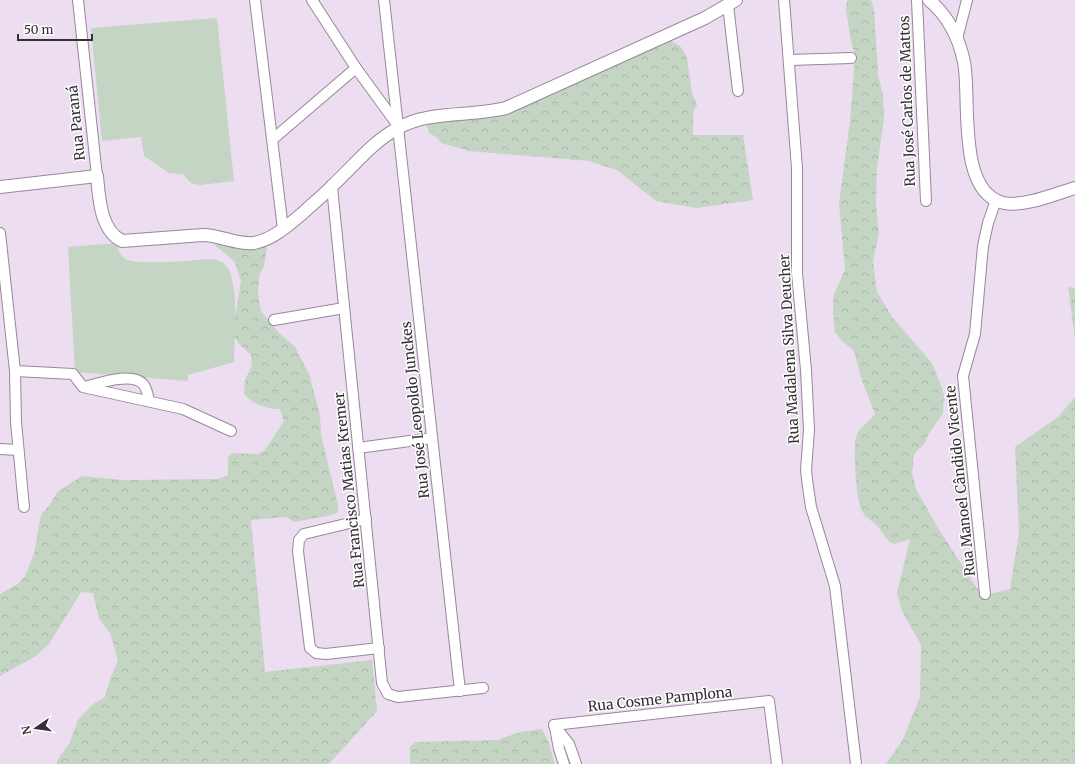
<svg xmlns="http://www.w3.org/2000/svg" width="1075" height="764" viewBox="0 0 1075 764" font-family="Merriweather,serif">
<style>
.green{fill:#c4d5c3}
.forest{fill:url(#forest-crowns)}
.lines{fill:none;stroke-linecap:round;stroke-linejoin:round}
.minor-casing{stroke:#978899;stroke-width:12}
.tertiary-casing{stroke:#978899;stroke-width:14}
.minor{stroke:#fff;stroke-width:10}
.tertiary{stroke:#fff;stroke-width:12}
.labels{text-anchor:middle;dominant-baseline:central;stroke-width:3;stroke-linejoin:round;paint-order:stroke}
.street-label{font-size:14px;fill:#342e35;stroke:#fff}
</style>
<defs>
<pattern id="forest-crowns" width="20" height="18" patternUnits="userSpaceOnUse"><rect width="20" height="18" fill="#c4d5c3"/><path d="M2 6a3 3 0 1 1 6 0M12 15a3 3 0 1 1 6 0" fill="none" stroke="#a9b7a8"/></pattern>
</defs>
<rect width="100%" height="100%" fill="#edddf0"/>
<!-- green -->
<g class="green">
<path d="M217,18L234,181L200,185L191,183L183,174L169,173L144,156L141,137L102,141L91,28Z"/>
<path d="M116,243C118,249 120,255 125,259C137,266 196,260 213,259C218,260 223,262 226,266C240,281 234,341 234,362L188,375V381L75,372L68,247Z"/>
</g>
<!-- forest -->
<g class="forest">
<path d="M847,0H871L874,9L878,74L883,96L884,119L877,167L876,205L879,234L873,261L877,292L892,317L932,363L942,388L944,396L943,413L929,433L925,443L914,454L912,473L916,489L938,528L982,596L1010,589L1019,532L1015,447L1058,417L1075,397V764H886L903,739L920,697L921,645L902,611L897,593L910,539C888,547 892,545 879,528C874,521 866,519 862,511C856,500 853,450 856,437C858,428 869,422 875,414L862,381L854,351L841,340L835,332L833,312V297L845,269L839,204L850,121L855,57L851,41L846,10Z"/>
<path d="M670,40L681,47L687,58L692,93L697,105L693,113V135H743L753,200L696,208L656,201L617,170L589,161L469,151L441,143L438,138L429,133L427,126L429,123L476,117Z"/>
<path d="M217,241L265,246L267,249L264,266L259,276L258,294L261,311L279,333L295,347L309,374L320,415L321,435L338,505V512L332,515L295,522L286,517L251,520L265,672L372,660L377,711L329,764H57V760L69,744L78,720L93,704L105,697L110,679L118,661L110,633L99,619L93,593L81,592L49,644L36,656L0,676V594L19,583L25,576L34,554L41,515L51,503L57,492L82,476L123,480L218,479L228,475V458L232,453L258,454L265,450L284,421L280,409C264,408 255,406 244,394L245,380L252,365L251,355L239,344L234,336L235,317L241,281L235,262L215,245Z"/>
<path d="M1068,287L1075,288V339Z"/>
<path d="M542,729L548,741L555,764H410V747L415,742L497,740L520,732Z"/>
</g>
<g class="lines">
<!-- minor casing -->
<g class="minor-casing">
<g id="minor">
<path d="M78,0L97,176"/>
<path d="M255,0L283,229"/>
<path d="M312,0L356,68L399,127"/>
<path d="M384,0L460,691"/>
<path d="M784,0L797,168V273L806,370L809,430L806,470L808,487L811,507L835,586L856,764"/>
<path d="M917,0L926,201"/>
<path d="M728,5L738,91"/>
<path d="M957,39L967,0"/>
<path d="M790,60L851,58"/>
<path d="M273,139L356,68"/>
<path d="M332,187L382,683L388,694L398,697L483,688"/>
<path d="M0,233L15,371L16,422L24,507"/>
<path d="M274,320L344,308"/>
<path d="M15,371L73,374L83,387L183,409L231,431"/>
<path d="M85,387C98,383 132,372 143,384C147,388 148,396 149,401"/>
<path d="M358,448L432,438"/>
<path d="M0,449L18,450"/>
<path d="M366,519L304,534L299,540L298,551L310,648L316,653L326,654L379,648"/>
<path d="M985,594L963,376L975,334L983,246L988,223L996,200"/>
<path d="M554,725L769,701L777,764"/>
<path d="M554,725L569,744L576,764"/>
<path d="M555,727L559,749L564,764"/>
</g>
</g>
<!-- tertiary casing -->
<g class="tertiary-casing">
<g id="tertiary">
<path d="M929,0C948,16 959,38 964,62C971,97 956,193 1004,203C1024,207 1055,194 1075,188"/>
<path d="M0,187L97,176C99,197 100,230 122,241L203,235C220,235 237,245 254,243C274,239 288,225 303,213C312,204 323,196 332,186C354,166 372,142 398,128C430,110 471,117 506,108L705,18L736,0"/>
</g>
</g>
<!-- minor -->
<use href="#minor" class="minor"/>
<!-- tertiary -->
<use href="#tertiary" class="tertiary"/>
</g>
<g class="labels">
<!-- street labels -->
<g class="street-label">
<text transform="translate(907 101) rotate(-92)">Rua José Carlos de Mattos</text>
<text transform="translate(76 123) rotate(-96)">Rua Paraná</text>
<text transform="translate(789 349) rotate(-93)">Rua Madalena Silva Deucher</text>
<text transform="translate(415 410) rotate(-96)">Rua José Leopoldo Junckes</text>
<text transform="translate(960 481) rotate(-96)">Rua Manoel Cândido Vicente</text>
<text transform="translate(349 490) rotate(-96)">Rua Francisco Matias Kremer</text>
<text transform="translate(660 699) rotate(-6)">Rua Cosme Pamplona</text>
</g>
</g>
<!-- north arrow -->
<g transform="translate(36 728) rotate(257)" stroke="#ffffff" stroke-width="3" paint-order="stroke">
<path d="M0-3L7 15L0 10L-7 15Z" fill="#342e35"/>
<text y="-6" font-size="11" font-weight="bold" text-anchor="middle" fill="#342e35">N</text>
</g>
<!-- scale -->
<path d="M18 34v6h74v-6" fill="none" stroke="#342e35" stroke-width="2"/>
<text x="24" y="34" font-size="12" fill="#342e35" stroke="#ffffff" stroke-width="3" paint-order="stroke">50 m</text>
</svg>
